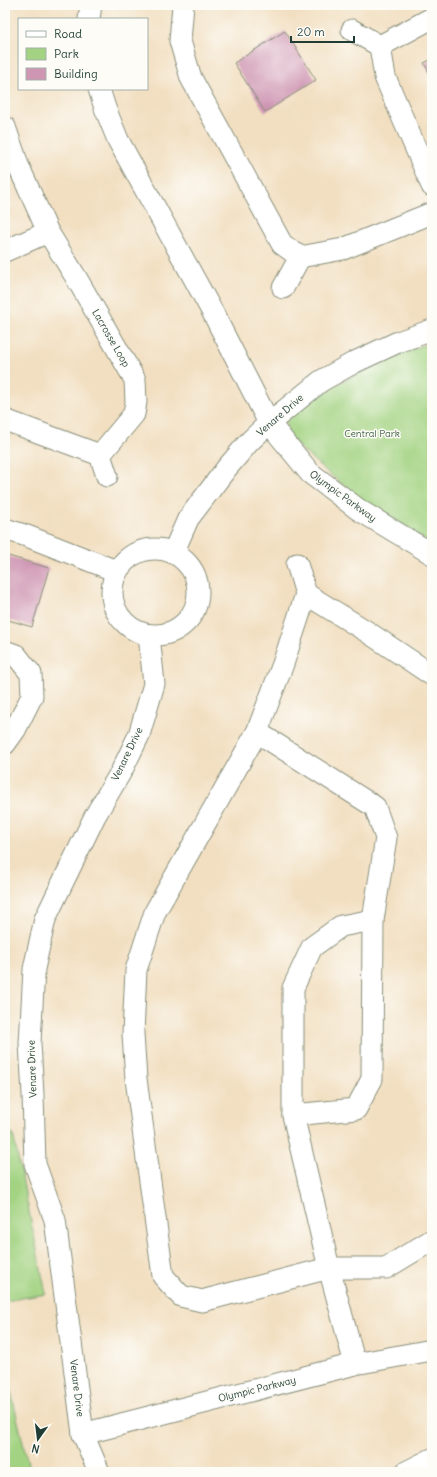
<svg xmlns="http://www.w3.org/2000/svg" width="437" height="1477" viewBox="0 0 437 1477" font-family="Delius,sans-serif">
<style>
.green{fill:#a3d382;stroke:#61885b}
.building{fill:#cf96b4}
.lines{fill:none;stroke-linecap:round;stroke-linejoin:round}
.minor-casing{stroke:#888e7a;stroke-width:23}
.minor{stroke:#fff;stroke-width:21}
.labels{text-anchor:middle;dominant-baseline:central;stroke-width:3;stroke-linejoin:round;paint-order:stroke}
.street-label{font-size:10px;fill:#1f3d34;stroke:#fdfcf7}
.park-label{font-size:10px;fill:#406248;stroke:#fdfcf7}
</style>
<rect width="100%" height="100%" fill="#fdfcf7"/>
<filter id="ink" filterUnits="userSpaceOnUse"><feTurbulence type="fractalNoise" baseFrequency=".025" numOctaves="2"/><feDisplacementMap in="SourceGraphic" scale="8" xChannelSelector="R" yChannelSelector="G"/><feConvolveMatrix kernelMatrix="1 2 1 2 8 2 1 2 1" color-interpolation-filters="sRGB"/></filter>
<filter id="wash" filterUnits="userSpaceOnUse"><feTurbulence type="fractalNoise" baseFrequency=".012" numOctaves="4" result="noise"/><feDisplacementMap in="SourceGraphic" scale="16" xChannelSelector="R" yChannelSelector="G"/><feGaussianBlur stdDeviation="0.9" result="paint"/><feColorMatrix in="noise" values="0 0 0 0 0 0 0 0 0 0 0 0 0 0 0 0 0 1.4 0 .05"/><feComposite in="paint" operator="in"/></filter>
<g filter="url(#wash)">
<rect width="100%" height="100%" fill="#f2dfc1"/>
<!-- green -->
<g class="green">
<path d="M432,342V544L362,501L319,465L291,440L285,422L323,391L399,354Z"/>
<path d="M13,1134L46,1294L5,1301V1136Z"/>
<path d="M5,1367L30,1472H5Z"/>
</g>
<g id="blocks">
<!-- building -->
<g class="building">
<path d="M285,31L316,80L265,112L234,63Z"/>
<path d="M432,59V78L424,63Z"/>
<path d="M5,555L49,568L32,627L5,619Z"/>
</g>
</g>
</g>
<g filter="url(#ink)">
<use href="#blocks" fill-opacity="0" stroke="#888e7a" stroke-width="1"/>
<g class="lines">
<!-- minor casing -->
<g class="minor-casing">
<g id="minor">
<path d="M183,5L180,41L191,78L282,244L300,257L343,249L432,213"/>
<path d="M432,18L380,46L385,77L432,186"/>
<path d="M89,19L91,5"/>
<path d="M352,30L380,46"/>
<path d="M99,89L105,108L118,140L213,313L269,423L310,473L359,510L432,554"/>
<path d="M5,127L18,165L48,232L77,279L135,380L136,402L134,414L100,455"/>
<path d="M5,251L48,232"/>
<path d="M283,288L300,257"/>
<path d="M5,420L100,455"/>
<path d="M100,455L107,476"/>
<path d="M5,529L27,536L116,571"/>
<circle cx="155" cy="592" r="43"/>
<path d="M173,553L188,519L226,469L249,442L269,423L321,381L355,362L398,342L432,330"/>
<path d="M297,564L306,594L283,664L257,732L155,912L136,970L133,1034L136,1079L163,1276L181,1296L202,1301L329,1268H386L432,1240"/>
<path d="M306,594L366,631L432,675"/>
<path d="M5,651L16,655L31,674L32,696L15,730L5,744"/>
<path d="M257,732L375,807L386,838L373,920L372,1079L356,1109L293,1115"/>
<path d="M355,1364L329,1268L293,1115V988L312,947L341,926L373,920"/>
<path d="M83,1434L355,1364L432,1350"/>
<path d="M99,1472L83,1434L55,1220L35,1164L33,1094L30,1043L34,969L45,919L95,816L122,770L139,735L154,684L149,635"/>
<path d="M406,1472L432,1459"/>
</g>
</g>
<!-- minor -->
<use href="#minor" class="minor"/>
</g>
</g>
<g class="labels">
<!-- street labels -->
<g class="street-label">
<text transform="translate(111 338) rotate(60)">Lacrosse Loop</text>
<text transform="translate(280 415) rotate(-41)">Venare Drive</text>
<text transform="translate(343 496) rotate(36)">Olympic Parkway</text>
<text transform="translate(127 754) rotate(-64)">Venare Drive</text>
<text transform="translate(32 1069) rotate(-92)">Venare Drive</text>
<text transform="translate(77 1388) rotate(83)">Venare Drive</text>
<text transform="translate(257 1389) rotate(-14)">Olympic Parkway</text>
</g>
<!-- park labels -->
<g class="park-label">
<text x="372" y="433">Central Park</text>
</g>
</g>
<!-- margin -->
<rect width="437" height="1477" fill="none" stroke="#fdfcf7" stroke-width="20"/>
<!-- legend -->
<rect x="18" y="18" width="130" height="72" fill="#fdfcf7" stroke="#a4b0a9"/>
<rect x="26" y="31" width="20" height="6" fill="#ffffff" stroke="#a4b0a9"/>
<text x="54" y="38" font-size="12" fill="#1f3d34">Road</text>
<rect x="26" y="48" width="20" height="12" fill="#a3d382" stroke="#a4b0a9"/>
<text x="54" y="58" font-size="12" fill="#1f3d34">Park</text>
<rect x="26" y="68" width="20" height="12" fill="#cf96b4" stroke="#a4b0a9"/>
<text x="54" y="78" font-size="12" fill="#1f3d34">Building</text>
<!-- north arrow -->
<g transform="translate(38 1439) rotate(194)" stroke="#fdfcf7" stroke-width="3" paint-order="stroke">
<path d="M0-3L7 15L0 10L-7 15Z" fill="#1f3d34"/>
<text y="-6" font-size="11" font-weight="bold" text-anchor="middle" fill="#1f3d34">N</text>
</g>
<!-- scale -->
<path d="M291 36v6h63v-6" fill="none" stroke="#1f3d34" stroke-width="2"/>
<text x="297" y="36" font-size="12" fill="#1f3d34" stroke="#fdfcf7" stroke-width="3" paint-order="stroke">20 m</text>
</svg>
